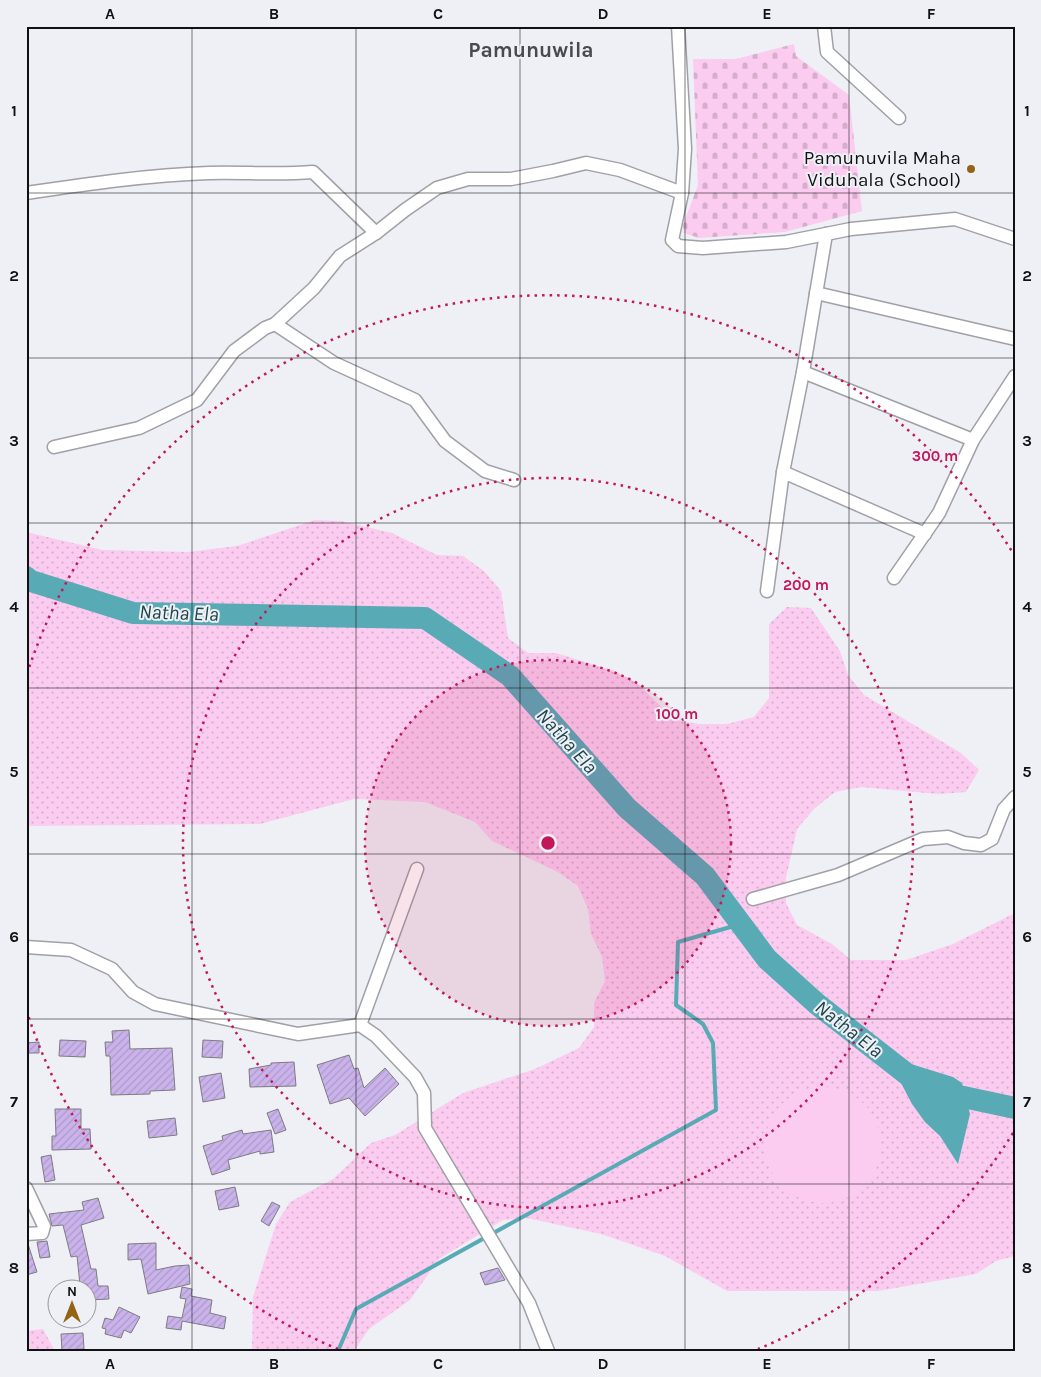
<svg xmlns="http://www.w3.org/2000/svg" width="1041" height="1377" viewBox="0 0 1041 1377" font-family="Karla,sans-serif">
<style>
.grass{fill:url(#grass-dots)}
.cemetery{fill:url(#cemetery-stones)}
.pitch{fill:#fbccef}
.water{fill:#58aab5}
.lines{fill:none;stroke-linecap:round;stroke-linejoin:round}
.stream{stroke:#58aab5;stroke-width:4}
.river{stroke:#58aab5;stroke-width:22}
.building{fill:url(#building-hatch);stroke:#7d7b7f}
.street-casing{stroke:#a0a1a6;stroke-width:15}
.street{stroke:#fff;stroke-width:12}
.grid{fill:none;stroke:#111113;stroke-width:1;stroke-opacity:0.55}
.ring{fill:none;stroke:#c2185b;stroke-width:2.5;stroke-dasharray:2.5 5}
.poi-dot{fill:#946314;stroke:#eef0f5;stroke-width:2}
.labels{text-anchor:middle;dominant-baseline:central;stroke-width:4;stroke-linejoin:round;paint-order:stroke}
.poi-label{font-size:19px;fill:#111113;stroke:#eef0f5;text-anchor:end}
.water-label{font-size:20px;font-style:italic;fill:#1e454a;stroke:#eef0f5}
.quarter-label{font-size:21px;font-weight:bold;fill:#484a4e;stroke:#eef0f5}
.centre{fill:#c2185b;stroke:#eef0f5;stroke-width:2.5}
.ring-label{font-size:15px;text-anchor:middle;font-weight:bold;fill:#c2185b;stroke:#eef0f5;stroke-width:4;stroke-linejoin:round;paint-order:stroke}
.neatline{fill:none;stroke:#111113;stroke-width:2}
.grid-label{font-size:16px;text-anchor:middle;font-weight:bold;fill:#111113}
</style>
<defs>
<pattern id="grass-dots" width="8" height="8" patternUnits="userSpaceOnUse" patternTransform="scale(1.25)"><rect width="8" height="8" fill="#fbccef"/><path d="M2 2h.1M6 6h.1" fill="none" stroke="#d6aecc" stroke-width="1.8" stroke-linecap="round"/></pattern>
<pattern id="cemetery-stones" width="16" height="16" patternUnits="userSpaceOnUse" patternTransform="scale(1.25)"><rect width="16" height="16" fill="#fbccef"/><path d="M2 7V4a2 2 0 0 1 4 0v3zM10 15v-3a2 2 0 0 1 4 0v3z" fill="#d6aecc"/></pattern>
<pattern id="building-hatch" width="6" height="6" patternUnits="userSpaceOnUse" patternTransform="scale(1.25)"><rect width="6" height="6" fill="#cab3eb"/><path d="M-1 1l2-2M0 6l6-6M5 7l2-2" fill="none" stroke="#ac99c9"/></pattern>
</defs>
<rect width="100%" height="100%" fill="#eef0f5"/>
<!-- grass -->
<g class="grass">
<path d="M315,520L341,521L392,533L437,555L463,556L484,571L501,591L508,638L528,653H556L615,671L636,682L675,720L699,724H727L754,717L769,698V624L787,607L811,608L840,651L848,675L864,695L961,753L979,770L966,792L938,794L861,787L835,792L814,809L797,829L786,878V903L797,925L832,944L851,960H906L953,944L1015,913V1256L996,1261L976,1274L878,1291H727L665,1256L601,1234L527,1218L503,1220L439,1259L410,1300L369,1329L354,1351H252L253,1297L276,1224L290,1202L333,1179L371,1143L395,1135L463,1093L535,1069L579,1048L594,1027V1003L605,981L602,957L591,934L588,909L578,886L558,872L492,841L475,822L425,802L354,799L260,824L26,826V530L30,533L103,550L188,552L237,546Z"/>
<path d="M43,1329L55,1351H26V1331Z"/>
</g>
<!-- cemetery -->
<path class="cemetery" d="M794,44L796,56L849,95L862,211L785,232L699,238L684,233L683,225L698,185L693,59H736Z"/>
<!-- pitch -->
<circle class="pitch" cx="823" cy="1145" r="58"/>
<!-- water -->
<path class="water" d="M887,1053L911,1064L953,1077L962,1083L970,1114L958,1164L940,1136L925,1122L912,1104L900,1081L889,1067Z"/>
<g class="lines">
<!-- stream -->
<path class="stream" d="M338,1351L356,1309L716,1110L713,1043L703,1024L676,1005L678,942L741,924"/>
<!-- river -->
<path class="river" d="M26,577L31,581L133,613L425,618L510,676L627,808L705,876L767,959L817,1004L926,1089L1015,1108"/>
</g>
<!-- building -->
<g class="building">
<path d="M129,1030L130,1049L172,1048L175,1090L150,1091V1094L111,1095L110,1056H106L105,1042H113L112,1031Z"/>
<path d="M60,1040L86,1041L85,1057L59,1056Z"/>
<path d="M203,1040L223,1041L222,1058L202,1057Z"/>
<path d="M39,1042V1053H26V1043Z"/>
<path d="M349,1055L354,1069L358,1068L364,1088L385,1068L399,1084L365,1116L349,1098L330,1104L317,1065Z"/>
<path d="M294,1062L296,1086L250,1087L249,1069L271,1065V1063Z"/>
<path d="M221,1073L225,1098L203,1102L199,1077Z"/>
<path d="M55,1109H81V1129H90L91,1149L52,1150V1136H56Z"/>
<path d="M278,1109L286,1130L275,1134L267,1113Z"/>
<path d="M175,1118L177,1135L149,1138L147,1121Z"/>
<path d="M242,1130L243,1134L271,1130L274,1152L260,1154V1151L228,1160L230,1169L212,1175L203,1146L223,1140L222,1136Z"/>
<path d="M51,1155L55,1180L45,1182L41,1157Z"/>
<path d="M235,1187L239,1206L219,1210L215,1191Z"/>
<path d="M98,1198L104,1218L81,1225L91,1269H96L98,1286H108L109,1299L88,1300L87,1284L80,1285L77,1256L71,1257L63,1225L52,1226L49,1214L84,1210L82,1202Z"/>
<path d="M272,1202L280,1206L269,1226L261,1221Z"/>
<path d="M47,1241L50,1257L40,1258L37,1242Z"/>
<path d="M156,1243V1270L175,1266L189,1265L190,1284L148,1294L141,1259L128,1260V1244Z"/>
<path d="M26,1244H28L37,1272L26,1275Z"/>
<path d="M498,1268L505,1280L485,1285L480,1273Z"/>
<path d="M182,1287L192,1289L191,1296L212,1300L210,1313L226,1317L224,1329L182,1321L181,1330L166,1328L168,1316L182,1318L186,1299L180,1298Z"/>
<path d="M119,1307L140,1317L131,1333L124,1330L121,1338L105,1334L106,1329L102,1328L105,1318L113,1320Z"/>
<path d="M83,1333L84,1349L62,1350L61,1334Z"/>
</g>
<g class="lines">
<!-- street casing -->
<g class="street-casing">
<g id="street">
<path d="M678,26L685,149L682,193L672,240L678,246L703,248L786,242L851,229L955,219L1015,239"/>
<path d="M824,26L827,52L899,118"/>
<path d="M26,193C87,184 148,175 209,173C244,172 278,175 313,172L376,233"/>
<path d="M816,293L1015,339"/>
<path d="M275,324L334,363L415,400L445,441L485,471L514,480"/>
<path d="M803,372L973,440"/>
<path d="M54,447L139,428L197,400L234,351L265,328L275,324L314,288L340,256L376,233L405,210L437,188L468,179H511L553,171L586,163L620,170L682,193"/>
<path d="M783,472L925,534"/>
<path d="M894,578L939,513L973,440L1015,376"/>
<path d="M767,591L783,472L803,372L826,234"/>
<path d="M753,899L838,875L923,839L948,837L964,843L981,845L992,839L1004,809L1015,797"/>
<path d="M26,947L71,950L112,969L133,992L155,1004L298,1034L360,1025L376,1036L415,1077L424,1093L425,1128L529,1303L548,1351"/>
<path d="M360,1025L417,869"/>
<path d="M26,1188L44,1226L42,1233L26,1234"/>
</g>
</g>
<!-- street -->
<use href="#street" class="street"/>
</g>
<!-- grid -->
<path class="grid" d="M192,26V1351M356,26V1351M520,26V1351M685,26V1351M849,26V1351M26,193H1015M26,358H1015M26,523H1015M26,688H1015M26,854H1015M26,1019H1015M26,1184H1015"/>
<!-- distance rings -->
<circle cx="548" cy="843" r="183" fill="#c2185b" fill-opacity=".12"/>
<g class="ring">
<circle cx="548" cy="843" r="183"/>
<circle cx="548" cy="843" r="365"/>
<path d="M1013 1133A548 548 0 0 1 758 1349M338 1349A548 548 0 0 1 27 1012M27 674A548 548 0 0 1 1013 553"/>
</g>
<!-- markers -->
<circle class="poi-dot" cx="971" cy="169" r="5"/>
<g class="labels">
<!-- poi labels -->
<g class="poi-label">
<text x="961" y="158">Pamunuvila Maha<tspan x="961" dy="22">Viduhala (School)</tspan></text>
</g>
<!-- water labels -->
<g class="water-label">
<text transform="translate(179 613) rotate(2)">Natha Ela</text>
<text transform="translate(567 741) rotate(48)">Natha Ela</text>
<text transform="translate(849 1029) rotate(38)">Natha Ela</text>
</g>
<!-- quarter labels -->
<g class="quarter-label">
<text x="531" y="50">Pamunuwila</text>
</g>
</g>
<circle cx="548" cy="843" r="8" class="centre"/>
<g class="ring-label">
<text x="935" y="461">300 m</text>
<text x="806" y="590">200 m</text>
<text x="677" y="719">100 m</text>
</g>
<!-- border -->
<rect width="1041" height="1377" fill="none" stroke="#eef0f5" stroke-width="55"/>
<!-- north arrow -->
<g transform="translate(72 1304)"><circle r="24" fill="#eef0f5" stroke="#96979b"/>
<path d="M0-4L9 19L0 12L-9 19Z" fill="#946314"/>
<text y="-8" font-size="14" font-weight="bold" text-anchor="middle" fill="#111113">N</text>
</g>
<rect x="28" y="28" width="986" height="1322" class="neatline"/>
<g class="grid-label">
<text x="110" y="19">A</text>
<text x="274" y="19">B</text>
<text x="438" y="19">C</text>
<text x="603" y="19">D</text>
<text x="767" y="19">E</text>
<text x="931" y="19">F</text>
<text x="14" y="116">1</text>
<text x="1027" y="116">1</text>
<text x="14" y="281">2</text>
<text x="1027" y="281">2</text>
<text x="14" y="446">3</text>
<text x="1027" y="446">3</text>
<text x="14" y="612">4</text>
<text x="1027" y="612">4</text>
<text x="14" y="777">5</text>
<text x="1027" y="777">5</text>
<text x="14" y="942">6</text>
<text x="1027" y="942">6</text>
<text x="14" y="1107">7</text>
<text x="1027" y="1107">7</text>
<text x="14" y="1273">8</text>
<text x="1027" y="1273">8</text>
<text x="110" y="1369">A</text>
<text x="274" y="1369">B</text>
<text x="438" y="1369">C</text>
<text x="603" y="1369">D</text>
<text x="767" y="1369">E</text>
<text x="931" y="1369">F</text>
</g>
</svg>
